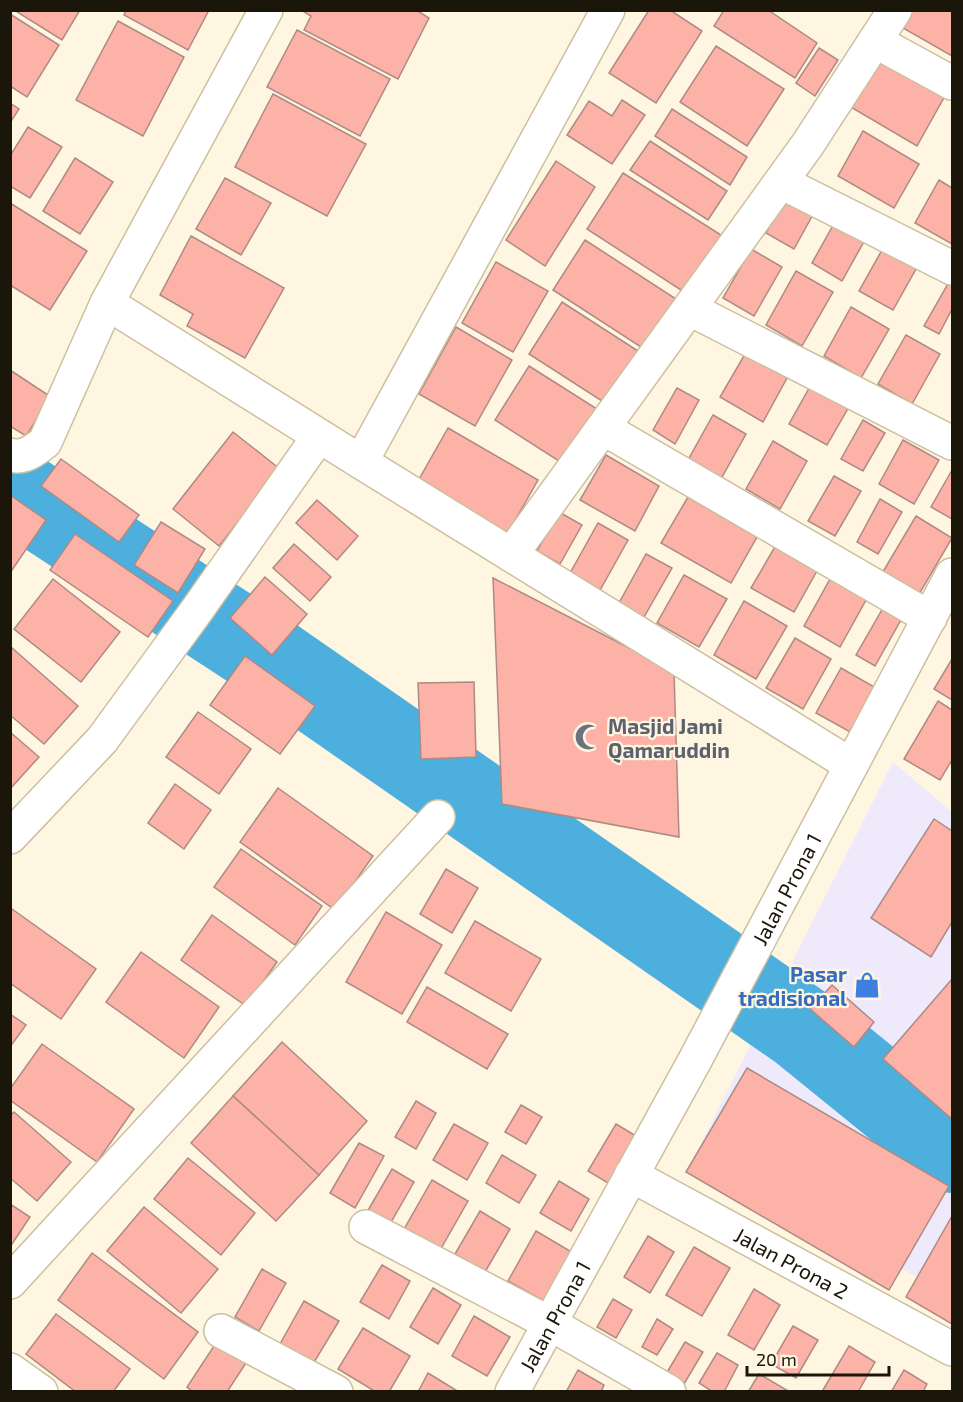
<svg xmlns="http://www.w3.org/2000/svg" width="963" height="1402" viewBox="0 0 963 1402" font-family="'Exo 2',sans-serif">
<style>
.commercial{fill:#eeeafc}
.lines{fill:none;stroke-linecap:round;stroke-linejoin:round}
.river{stroke:#4dafdd;stroke-width:86}
.building{fill:#fdb2a7;stroke:#ae8a84;stroke-width:1.5}
.minor-casing{stroke:#cdbf9f;stroke-width:36}
.minor{stroke:#fff;stroke-width:33}
.labels{text-anchor:middle;dominant-baseline:central;stroke-width:4.5;stroke-linejoin:round;paint-order:stroke}
.worship-label{font-size:21px;font-weight:bold;fill:#5b616d;stroke:#fff6e2;text-anchor:start}
.street-label{font-size:21px;fill:#1b160a;stroke:#fff6e2}
.shop-label{font-size:21px;font-weight:bold;fill:#366cbe;stroke:#fff6e2;text-anchor:end}
</style>
<rect width="100%" height="100%" fill="#fff6e2"/>
<!-- commercial -->
<path class="commercial" d="M893,762L952,812V1296L694,1157Z"/>
<g class="lines">
<!-- river -->
<path class="river" d="M10,488L249,644L803,1029L952,1150"/>
</g>
<!-- building -->
<g class="building">
<path d="M14,10H80L62,40Z"/>
<path d="M126,10H209L188,50L124,15Z"/>
<path d="M301,10H416L429,18L398,79L304,30L311,16Z"/>
<path d="M649,10H670L702,31L656,103L609,73Z"/>
<path d="M724,10H768L817,43L795,78L714,26Z"/>
<path d="M912,10H952V56L903,28Z"/>
<path d="M10,14L59,45L27,97L10,86Z"/>
<path d="M118,21L184,57L143,136L76,100Z"/>
<path d="M297,30L390,79L360,136L267,87Z"/>
<path d="M716,46L784,89L747,146L680,102Z"/>
<path d="M819,48L838,60L815,96L796,83Z"/>
<path d="M878,56L946,94L917,146L849,106Z"/>
<path d="M273,94L366,144L327,216L235,167Z"/>
<path d="M622,100L645,115L612,164L567,135L589,101L612,116Z"/>
<path d="M10,103L19,109L10,123Z"/>
<path d="M672,109L747,157L730,185L655,136Z"/>
<path d="M28,127L62,147L30,198L10,186V156Z"/>
<path d="M863,131L919,164L894,208L838,176Z"/>
<path d="M650,141L727,191L708,220L630,170Z"/>
<path d="M75,158L113,182L80,234L43,211Z"/>
<path d="M556,161L595,187L545,266L506,240Z"/>
<path d="M623,173L721,235L684,292L587,229Z"/>
<path d="M225,178L271,203L241,255L196,229Z"/>
<path d="M939,180L952,188V244L915,223Z"/>
<path d="M789,192L816,209L794,249L766,233Z"/>
<path d="M10,203L87,251L50,310L10,285Z"/>
<path d="M836,220L866,238L842,281L812,263Z"/>
<path d="M191,236L284,288L245,358L187,326L193,314L160,295Z"/>
<path d="M585,240L676,299L644,349L553,290Z"/>
<path d="M751,249L782,267L754,316L723,298Z"/>
<path d="M882,250L916,269L893,310L859,291Z"/>
<path d="M496,262L548,291L513,352L462,323Z"/>
<path d="M796,271L833,292L802,346L766,325Z"/>
<path d="M949,282L952,283V309L939,334L924,326Z"/>
<path d="M562,302L638,351L605,403L529,354Z"/>
<path d="M851,307L889,329L861,378L824,356Z"/>
<path d="M456,327L512,360L475,426L419,394Z"/>
<path d="M906,335L940,354L912,404L878,384Z"/>
<path d="M745,354L787,378L763,422L720,397Z"/>
<path d="M529,366L597,409L562,463L495,420Z"/>
<path d="M10,370L51,397L26,436L10,426Z"/>
<path d="M812,383L850,405L827,445L789,424Z"/>
<path d="M677,388L699,400L675,444L653,430Z"/>
<path d="M713,415L746,434L721,479L688,460Z"/>
<path d="M863,420L885,433L863,471L841,459Z"/>
<path d="M448,428L538,480L508,533L418,481Z"/>
<path d="M233,432L280,469L219,546L173,509Z"/>
<path d="M903,440L939,460L914,504L879,484Z"/>
<path d="M773,441L807,461L780,509L746,489Z"/>
<path d="M606,455L659,486L635,531L580,500Z"/>
<path d="M61,459L139,515L119,542L41,486Z"/>
<path d="M952,470V519L931,507Z"/>
<path d="M834,476L861,491L835,536L808,521Z"/>
<path d="M10,495L46,520L10,573Z"/>
<path d="M688,497L757,537L731,583L661,543Z"/>
<path d="M880,499L902,512L878,554L857,542Z"/>
<path d="M317,500L358,536L337,560L296,523Z"/>
<path d="M559,512L582,525L560,564L537,551Z"/>
<path d="M916,516L952,538L918,596L881,575Z"/>
<path d="M161,522L205,549L178,593L134,565Z"/>
<path d="M598,523L628,540L599,592L569,575Z"/>
<path d="M75,534L173,601L148,637L50,570Z"/>
<path d="M294,544L331,577L310,601L273,568Z"/>
<path d="M776,545L818,569L794,612L751,588Z"/>
<path d="M646,554L672,568L644,617L619,603Z"/>
<path d="M835,570L871,591L840,647L804,626Z"/>
<path d="M684,575L727,599L699,647L657,623Z"/>
<path d="M265,577L307,614L272,655L230,618Z"/>
<path d="M493,578L674,671L679,837L502,804Z"/>
<path d="M53,579L120,632L81,682L14,629Z"/>
<path d="M744,601L787,626L756,679L714,655Z"/>
<path d="M883,608L902,618L875,666L856,655Z"/>
<path d="M795,638L831,659L803,709L766,688Z"/>
<path d="M11,647L78,706L44,744L10,715Z"/>
<path d="M245,656L315,706L280,754L210,705Z"/>
<path d="M952,659V700L934,689Z"/>
<path d="M841,668L876,688L852,733L816,713Z"/>
<path d="M474,682L476,757L421,759L418,683Z"/>
<path d="M938,701L952,710V760L940,780L904,759Z"/>
<path d="M198,712L251,749L219,794L166,757Z"/>
<path d="M10,732L39,757L10,789Z"/>
<path d="M175,784L211,810L184,849L148,823Z"/>
<path d="M278,788L373,856L335,910L240,842Z"/>
<path d="M934,819L952,831V922L931,957L871,918Z"/>
<path d="M241,849L322,906L295,945L214,887Z"/>
<path d="M446,869L478,888L452,933L420,914Z"/>
<path d="M12,909L96,969L61,1019L10,983V911Z"/>
<path d="M386,912L442,945L402,1014L346,982Z"/>
<path d="M212,915L277,962L246,1006L181,960Z"/>
<path d="M475,921L541,959L511,1011L445,973Z"/>
<path d="M141,952L219,1007L184,1058L106,1002Z"/>
<path d="M952,979V1119L883,1059Z"/>
<path d="M832,985L874,1022L854,1047L810,1009Z"/>
<path d="M427,987L508,1034L487,1069L407,1022Z"/>
<path d="M10,1014L26,1025L10,1047Z"/>
<path d="M282,1042L367,1121L319,1175L233,1096Z"/>
<path d="M42,1044L134,1109L97,1162L10,1100V1089Z"/>
<path d="M747,1068L949,1186L889,1290L686,1172Z"/>
<path d="M233,1096L319,1175L276,1221L191,1143Z"/>
<path d="M416,1101L436,1113L416,1149L395,1137Z"/>
<path d="M521,1105L542,1117L526,1144L505,1132Z"/>
<path d="M14,1112L71,1162L37,1201L10,1178V1116Z"/>
<path d="M454,1124L488,1143L467,1180L433,1160Z"/>
<path d="M616,1124L641,1139L613,1186L588,1171Z"/>
<path d="M359,1143L384,1156L355,1208L330,1193Z"/>
<path d="M502,1155L536,1175L519,1203L486,1183Z"/>
<path d="M188,1158L255,1213L221,1255L154,1199Z"/>
<path d="M392,1169L414,1182L390,1224L367,1212Z"/>
<path d="M432,1180L468,1201L439,1252L403,1231Z"/>
<path d="M559,1181L589,1199L571,1231L540,1213Z"/>
<path d="M10,1204L30,1217L10,1247Z"/>
<path d="M144,1207L218,1269L181,1313L107,1251Z"/>
<path d="M480,1211L510,1229L485,1272L455,1254Z"/>
<path d="M952,1216V1324L906,1297Z"/>
<path d="M536,1231L575,1254L547,1303L508,1281Z"/>
<path d="M648,1236L674,1252L650,1293L624,1277Z"/>
<path d="M694,1247L730,1268L702,1316L666,1295Z"/>
<path d="M92,1253L198,1332L164,1379L58,1300Z"/>
<path d="M382,1265L410,1281L389,1319L360,1302Z"/>
<path d="M262,1269L286,1283L259,1331L235,1317Z"/>
<path d="M433,1288L461,1305L438,1344L410,1327Z"/>
<path d="M754,1289L780,1305L754,1350L728,1335Z"/>
<path d="M613,1299L632,1310L616,1338L597,1327Z"/>
<path d="M304,1301L339,1321L313,1364L280,1344Z"/>
<path d="M56,1314L130,1369L113,1392H76L26,1354Z"/>
<path d="M474,1316L510,1337L487,1376L452,1356Z"/>
<path d="M657,1319L673,1329L657,1355L642,1347Z"/>
<path d="M793,1326L818,1340L796,1378L771,1364Z"/>
<path d="M363,1328L410,1356L389,1392H376L338,1369Z"/>
<path d="M685,1342L703,1352L684,1384L666,1374Z"/>
<path d="M216,1343L246,1363L227,1392H193L187,1387Z"/>
<path d="M849,1346L875,1362L858,1392H825L823,1390Z"/>
<path d="M717,1353L738,1365L724,1392H713L699,1383Z"/>
<path d="M578,1370L604,1385L601,1392H566Z"/>
<path d="M904,1370L927,1384L923,1392H891Z"/>
<path d="M428,1373L459,1392H418Z"/>
<path d="M759,1374L790,1392H748Z"/>
</g>
<g class="lines">
<!-- minor casing -->
<g class="minor-casing">
<g id="minor">
<path d="M875,41L952,83"/>
<path d="M781,182L952,268"/>
<path d="M107,303L361,462L851,765"/>
<path d="M690,309L952,443"/>
<path d="M603,428L930,618"/>
<path d="M10,455C24,459 35,450 45,442L107,303L266,10"/>
<path d="M361,462L608,10"/>
<path d="M511,555L808,144L895,10"/>
<path d="M10,837L102,740L197,610L319,436"/>
<path id="s1" d="M631,1175L952,1349"/>
<path d="M366,1227L549,1323L669,1392"/>
<path d="M10,1282L438,817"/>
<path d="M221,1331L336,1392"/>
<path d="M10,1370L41,1392"/>
<path id="s2" d="M512,1392L694,1062L952,575"/>
</g>
</g>
<!-- minor -->
<use href="#minor" class="minor"/>
</g>
<!-- icons -->
<defs>
<g id="mosque-bare" transform="scale(2.07)"><path d="M3.5-4.9A6 6 0 1 0 3.5 4.9A5 5 0 1 1 3.5-4.9Z" fill="#6b7280" stroke="#fff6e2" stroke-width="2.5" paint-order="stroke"/></g>
<g id="shop-bare" transform="scale(2.07)"><path d="M-5-2.5h2.3a2.7 3.5 0 0 1 5.4 0H5L5.5 6h-11ZM-1.5-2.5h3a1.5 2.3 0 0 0-3 0Z" fill="#3f7fe0" stroke="#fff6e2" stroke-width="2.5" paint-order="stroke"/></g>
</defs>
<g fill-rule="evenodd">
<use href="#mosque-bare" x="588" y="737"/>
<use href="#shop-bare" x="867" y="985"/>
</g>
<g class="labels">
<!-- worship labels -->
<g class="worship-label">
<text x="608" y="725">Masjid Jami<tspan x="608" dy="24">Qamaruddin</tspan></text>
</g>
<!-- street labels -->
<g class="street-label">
<text stroke="none"><textPath href="#s2" startOffset="573">Jalan Prona 1</textPath></text>
<text stroke="none"><textPath href="#s1" startOffset="183">Jalan Prona 2</textPath></text>
<text stroke="none"><textPath href="#s2" startOffset="87">Jalan Prona 1</textPath></text>
</g>
<!-- shop labels -->
<g class="shop-label">
<text x="847" y="973">Pasar<tspan x="847" dy="24">tradisional</tspan></text>
</g>
</g>
<!-- border -->
<rect width="963" height="1402" fill="none" stroke="#1b160a" stroke-width="24"/>
<!-- scale -->
<path d="M747 1366v9h142v-9" fill="none" stroke="#1b160a" stroke-width="3"/>
<text x="756" y="1366" font-size="18" fill="#1b160a" stroke="#fff6e2" stroke-width="4.5" paint-order="stroke">20 m</text>
</svg>
